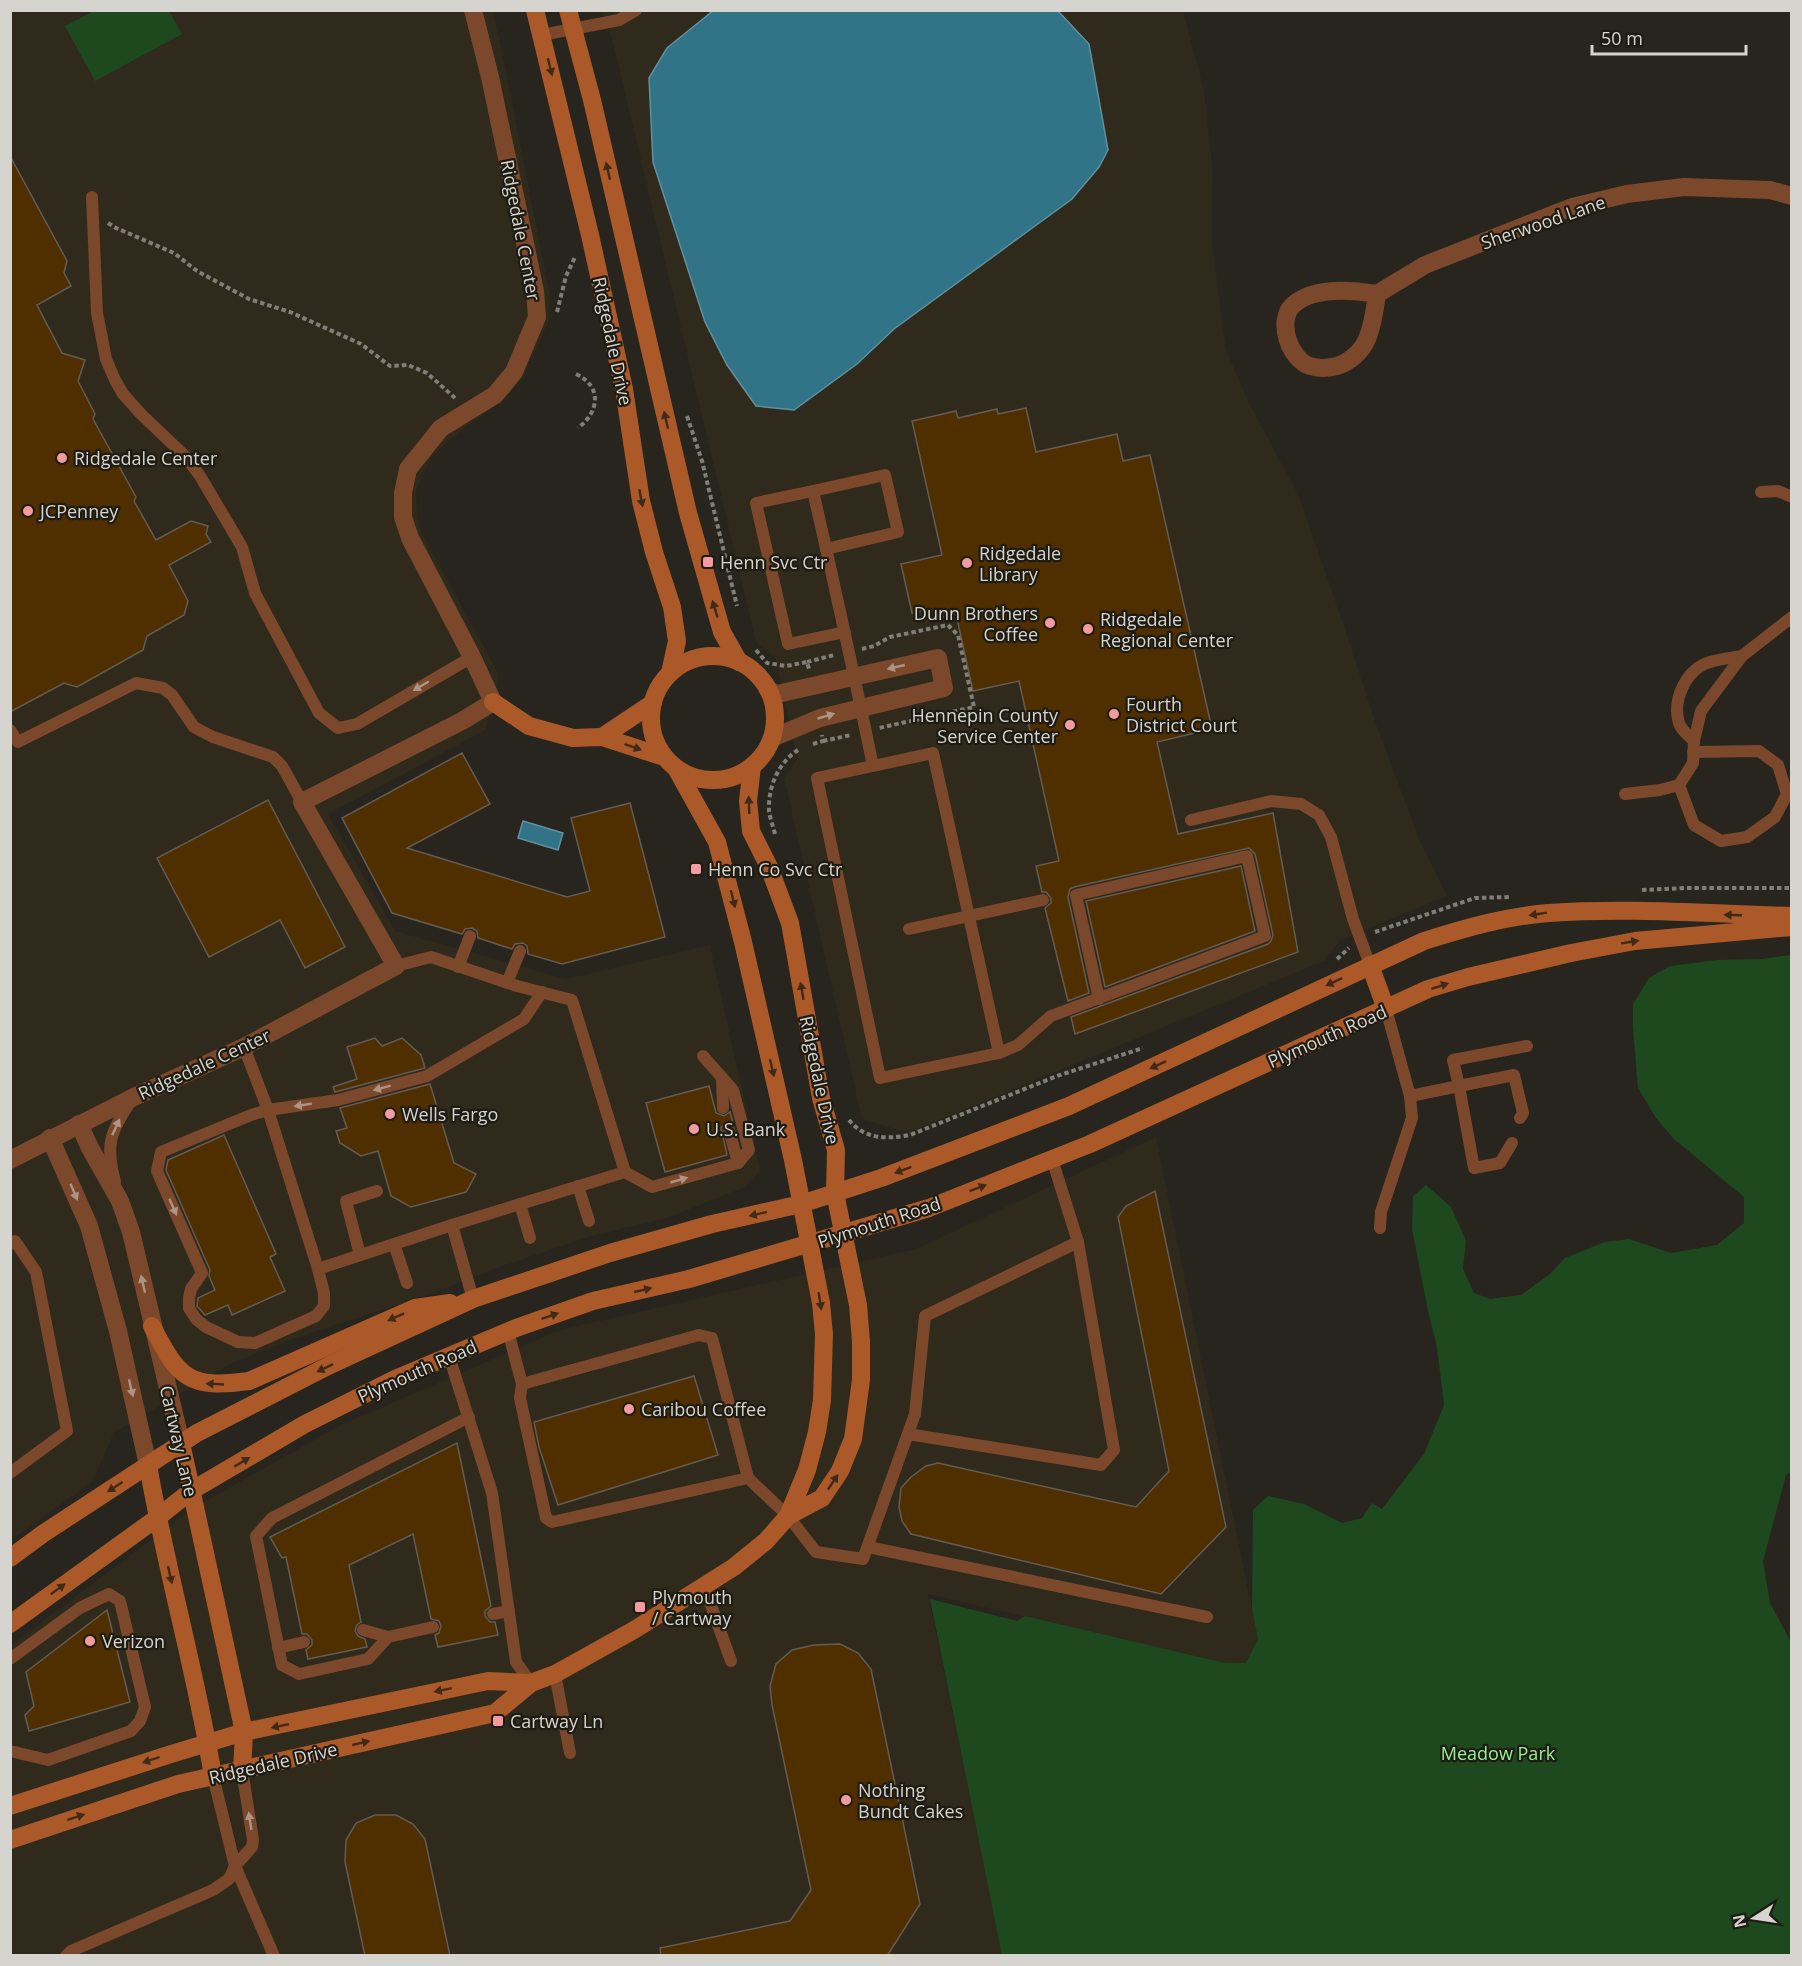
<svg xmlns="http://www.w3.org/2000/svg" width="1802" height="1966" viewBox="0 0 1802 1966" font-family="'Open Sans',sans-serif">
<style>
.built{fill:#2f2a1c}
.green{fill:#1e491f}
.water{fill:#317387;stroke:#62909c;stroke-width:1.5}
.building{fill:#4f2e00;stroke:#635c54;stroke-width:1.5}
.lines{fill:none;stroke-linecap:round;stroke-linejoin:round}
.path{stroke:#807e77;stroke-width:4;stroke-dasharray:4.5 3;stroke-linecap:butt}
.lane{stroke:#7b482c;stroke-width:12}
.street{stroke:#7b482c;stroke-width:18}
.secondary{stroke:#ab5929;stroke-width:18}
.oneway{fill:#412a18}
.oneway2{fill:#ac9585}
.poi-dot{fill:#f49b9f;stroke:#1e1b13;stroke-width:2}
.labels{text-anchor:middle;dominant-baseline:central;stroke-width:4.5;stroke-linejoin:round;paint-order:stroke}
.street-label{font-size:18px;fill:#d5d4ce;stroke:#1e1b13}
.poi-label{font-size:18px;fill:#d5d4ce;stroke:#1e1b13;text-anchor:start}
.park-label{font-size:18px;fill:#97f195;stroke:#1e1b13}
</style>
<rect width="100%" height="100%" fill="#27251d"/>
<!-- built -->
<g class="built">
<path d="M11,11H492L500,42L550,296L548,323L522,379L501,402L464,428L432,456L416,491L419,527L499,675L486,730L328,814L395,931L566,979L710,945L760,1171L745,1187L667,1218L591,1236L491,1270L433,1293L296,1338L230,1364L114,1433L92,1482L11,1540Z"/>
<path d="M602,11H1183L1204,90L1213,172L1212,243L1226,350L1249,403L1299,496L1344,626L1375,721L1420,841L1447,896L1340,940L1324,961L908,1133L862,1119L784,778L797,760L776,659L756,642L612,39Z"/>
<path d="M1156,1137L1258,1639L1246,1663H1225L928,1594L1003,1955L11,1956V1645L195,1507L341,1425L560,1330L916,1249Z"/>
</g>
<!-- green -->
<g class="green">
<path d="M94,11H169L182,34L95,81L65,26Z"/>
<path d="M1791,955L1792,1472L1786,1475L1763,1561L1770,1603L1791,1642V1955H1002L930,1599L1017,1621L1025,1616L1225,1663H1246L1258,1639L1252,1609L1253,1510L1268,1496L1304,1504L1342,1523L1362,1518L1372,1503L1382,1509L1424,1454L1444,1405L1437,1347L1428,1311L1412,1229L1413,1196L1426,1185L1451,1207L1466,1241L1463,1269L1474,1293L1490,1299L1521,1295L1550,1274L1565,1258L1605,1242L1629,1239L1671,1253L1717,1245L1744,1223V1197L1674,1139L1656,1118L1638,1088L1633,1028V1004L1649,978L1670,966L1717,960L1761,959Z"/>
</g>
<!-- water -->
<g class="water">
<path d="M714,10L1058,11L1089,44L1108,150L1099,167L1072,199L894,329L857,364L794,410L756,406L727,365L705,322L653,162L649,78L667,48Z"/>
<path d="M523,821L563,833L558,850L518,838Z"/>
</g>
<!-- building -->
<g class="building">
<path d="M10,156L67,261L64,273L71,286L37,305L62,353L85,360L78,381L95,414L93,419L136,497L134,501L156,540L191,521L208,526L206,534L211,542L169,565L188,601L184,615L147,636L143,650L77,687L64,683L10,712Z"/>
<path d="M1026,408L1036,452L1117,434L1123,461L1150,455L1212,729L1157,742L1178,834L1273,813L1298,952L1075,1034L1071,1017L1268,944L1271,941L1273,935L1255,854L1249,848L1074,887L1070,889L1068,897L1089,993L1068,1001L1045,908L1051,903V898L1046,892H1042L1036,866L1059,861L1019,681L973,691L956,614L928,620L926,610L912,613L901,564L942,555L912,421L956,411L958,418L997,409L998,414Z"/>
<path d="M462,753L490,804L407,848L567,897L590,891L571,818L630,803L665,937L562,964L528,954L527,946L523,943L515,944L512,949L478,938L477,931L472,928L465,929L462,934L392,913L342,818Z"/>
<path d="M268,800L345,947L305,968L280,920L209,957L157,858Z"/>
<path d="M1241,866L1255,931L1105,987L1086,901Z"/>
<path d="M375,1038L382,1046L402,1038L421,1055L425,1068L335,1092L333,1087L357,1079L347,1047Z"/>
<path d="M430,1084L454,1163L476,1174L466,1192L411,1207L391,1196L378,1151L361,1156L340,1143L336,1131L347,1128L340,1108Z"/>
<path d="M709,1086L716,1113L724,1116L730,1112L733,1123L726,1122L721,1128L727,1155L665,1172L646,1103Z"/>
<path d="M224,1135L276,1254L270,1257L285,1291L232,1315L228,1305L205,1315L197,1306L198,1298L215,1290L209,1276L210,1270L166,1170L168,1160Z"/>
<path d="M1155,1191L1226,1527L1161,1594L911,1534L902,1521L899,1507L901,1488L911,1477L926,1466L938,1463L1136,1507L1169,1471L1118,1217L1126,1206Z"/>
<path d="M694,1376L718,1455L558,1505L539,1447L534,1422Z"/>
<path d="M457,1443L491,1606L485,1611V1616L490,1622H495L498,1635L438,1647L435,1635L439,1633L441,1626L439,1621L431,1619L413,1534L349,1565L361,1622L357,1625L355,1631L358,1636L365,1639L367,1647L308,1659L306,1650L312,1645V1640L307,1634H302L286,1557L282,1558L270,1537Z"/>
<path d="M107,1610L130,1702L29,1731L25,1715L34,1706L26,1672Z"/>
<path d="M840,1644L858,1653L871,1669L920,1904L887,1956H661L660,1948L790,1921L811,1890L772,1705L770,1686L776,1664L792,1650L814,1645Z"/>
<path d="M375,1815H396L413,1824L425,1839L450,1956H365L345,1862L346,1840L356,1823Z"/>
</g>
<g class="lines">
<!-- path -->
<g class="path">
<path d="M108,223L116,228L174,253L197,271L249,299L290,312L361,344L390,366L408,365L427,373L455,398"/>
<path d="M557,312L566,276L575,257"/>
<path d="M576,374C603,387 599,412 578,428"/>
<path d="M687,416L702,461L737,606"/>
<path d="M862,649L874,646L890,637L948,625L958,635L974,707L879,728"/>
<path d="M756,650L767,663L786,666L807,662L809,669"/>
<path d="M807,662L834,655"/>
<path d="M823,741L851,735"/>
<path d="M813,744L823,741L822,735"/>
<path d="M775,834C773,826 770,818 769,811C768,787 778,763 798,750"/>
<path d="M1642,890L1686,888H1792"/>
<path d="M1375,932L1475,898L1509,897"/>
<path d="M1337,959L1349,948"/>
<path d="M849,1120C865,1140 887,1139 910,1135L1057,1076L1143,1048"/>
</g>
<!-- lane -->
<g class="lane">
<path d="M542,35L619,20L636,10"/>
<path d="M92,197L97,313L106,359L115,380L123,394L141,414L185,456L200,476L242,547L255,593L319,713L338,728L357,724L472,657"/>
<path d="M813,491L885,475L898,532L826,549"/>
<path d="M1761,492L1778,491L1792,497"/>
<path d="M845,632L788,644L756,503L813,491C834,583 854,674 873,766L817,778L880,1078L999,1053L933,753L873,766"/>
<path d="M10,730L18,742L136,683L163,688L172,695L194,727L213,737L273,757L282,766L302,802"/>
<path d="M1694,741C1689,736 1681,730 1679,723C1672,700 1686,669 1710,662C1720,659 1732,658 1742,656"/>
<path d="M1679,785L1694,825L1721,841L1747,837L1775,817L1787,794L1778,765L1759,751L1693,752"/>
<path d="M1625,794L1660,790L1679,785L1693,763L1694,741L1701,711L1742,656L1792,617"/>
<path d="M1191,820L1271,801L1301,804L1319,815L1331,837L1353,919L1370,965"/>
<path d="M909,929L1043,900"/>
<path d="M396,966L431,957L517,986L572,1000L625,1172L452,1225L473,1299"/>
<path d="M458,967L470,936"/>
<path d="M507,983L520,951"/>
<path d="M244,1047L268,1110L318,1269L452,1225"/>
<path d="M999,1053L1018,1045L1051,1016L1265,936L1247,856L1076,895L1099,999"/>
<path d="M722,1078L723,1108"/>
<path d="M1410,1096L1459,1086L1474,1168L1500,1163L1512,1143"/>
<path d="M1520,1118L1523,1113L1514,1075L1459,1086L1453,1060L1527,1046"/>
<path d="M729,1130L738,1163"/>
<path d="M625,1172L652,1187L738,1163L749,1150L733,1090L703,1056"/>
<path d="M115,1182C105,1145 110,1132 131,1101"/>
<path d="M578,1186L589,1221"/>
<path d="M520,1204L530,1238"/>
<path d="M1380,1228L1381,1212L1412,1118L1410,1096L1386,1009"/>
<path d="M10,1244L15,1241L36,1272L67,1431L10,1473"/>
<path d="M394,1244L407,1283"/>
<path d="M360,1255L346,1201L377,1191"/>
<path d="M318,1269L324,1293V1306L316,1316L255,1343L238,1342L206,1327L196,1319L189,1308V1298L191,1289L202,1273L157,1171L161,1152L251,1115L268,1110L338,1100L427,1076L524,1019L542,992"/>
<path d="M508,1331L522,1384L699,1335L712,1338L748,1478L788,1516L816,1552L863,1559L915,1414L925,1316L1078,1242L1052,1159"/>
<path d="M449,1356L492,1493L516,1662L531,1683"/>
<path d="M522,1384L520,1398L546,1518L552,1522L748,1478"/>
<path d="M908,1434L1101,1465L1114,1450L1078,1242"/>
<path d="M868,1547L1207,1617"/>
<path d="M704,1586L731,1661"/>
<path d="M493,1614L509,1611"/>
<path d="M433,1627L388,1637L368,1659L299,1674L282,1665L256,1536L272,1518L469,1417"/>
<path d="M363,1630L388,1637"/>
<path d="M278,1648L304,1642"/>
<path d="M10,1659L80,1608L109,1594L120,1601L145,1707L140,1721L131,1731L48,1760L10,1751"/>
<path d="M555,1674L570,1753"/>
<path d="M213,1776L235,1866L274,1956"/>
<path d="M66,1956L71,1951L213,1890L229,1879L235,1866L252,1847L253,1840L242,1770"/>
</g>
<!-- street -->
<g class="street">
<path d="M1377,294C1375,309 1373,325 1367,339C1362,351 1350,362 1337,366C1329,368 1319,369 1310,366C1290,360 1276,321 1293,305C1314,286 1352,290 1377,294L1425,265L1572,207L1627,194L1684,187L1770,190L1792,196"/>
<path d="M768,690L777,694L938,658L944,688L820,718L772,738"/>
<path d="M79,1124L90,1148L120,1201L131,1232L181,1443"/>
<path d="M50,1138L89,1226L118,1331L148,1465"/>
<path d="M10,1160L134,1097L244,1047L396,966L302,802L462,721L493,702L472,657L410,538L403,517V493L408,469L441,428L495,395L514,372L537,317L535,291L490,77L473,10"/>
</g>
<!-- secondary -->
<g class="secondary">
<path d="M535,10L590,235L624,389L641,501L654,552L672,607L677,641L670,673"/>
<path d="M568,10L592,100L688,513L722,632L739,662"/>
<circle cx="713" cy="718" r="62"/>
<path d="M493,702L529,726L573,738L602,737L664,757"/>
<path d="M602,737L653,703"/>
<path d="M752,766L748,801L751,831L769,867L790,923L821,1098L836,1150L835,1193L858,1305L861,1341V1380L853,1439L840,1471L822,1498L788,1516"/>
<path d="M1370,965L1386,1009"/>
<path d="M152,1326C179,1379 189,1389 249,1381L415,1308L450,1303"/>
<path d="M181,1443L244,1732L242,1770"/>
<path d="M148,1465C166,1570 196,1672 213,1776"/>
<path d="M10,1558L44,1533L197,1433L330,1365L473,1299L610,1253L712,1224L801,1204L881,1178L1069,1106L1424,941C1465,928 1507,916 1549,913C1629,907 1711,914 1792,916"/>
<path d="M10,1624L157,1518L191,1491L305,1424L395,1379L516,1328L593,1301L689,1279L929,1208L1090,1144L1428,989L1468,977L1571,953L1635,941L1792,927"/>
<path d="M10,1806L168,1755L244,1732L488,1681L531,1683"/>
<path d="M10,1840L178,1784L495,1713L531,1683L555,1674L634,1630L734,1567L766,1541L788,1516L807,1470L817,1432L822,1400L824,1334L821,1303L793,1160L743,942L717,842L677,770"/>
</g>
</g>
<!-- one-way arrows -->
<defs><path id="oneway-solid" d="M-6-.8H1V-3.2L6.5 0L1 3.2V.8H-6Z" transform="scale(1.5)"/></defs>
<g class="oneway">
<use href="#oneway-solid" transform="translate(550 67) rotate(76)"/>
<use href="#oneway-solid" transform="translate(608 171) rotate(-103)"/>
<use href="#oneway-solid" transform="translate(666 420) rotate(-103)"/>
<use href="#oneway-solid" transform="translate(641 498) rotate(79)"/>
<use href="#oneway-solid" transform="translate(715 609) rotate(-107)"/>
<use href="#oneway-solid" transform="translate(633 747) rotate(19)"/>
<use href="#oneway-solid" transform="translate(749 805) rotate(-92)"/>
<use href="#oneway-solid" transform="translate(733 899) rotate(76)"/>
<use href="#oneway-solid" transform="translate(1538 914) rotate(171)"/>
<use href="#oneway-solid" transform="translate(1733 915) rotate(-178)"/>
<use href="#oneway-solid" transform="translate(1630 942) rotate(-9)"/>
<use href="#oneway-solid" transform="translate(1334 982) rotate(155)"/>
<use href="#oneway-solid" transform="translate(1440 986) rotate(-18)"/>
<use href="#oneway-solid" transform="translate(802 991) rotate(-100)"/>
<use href="#oneway-solid" transform="translate(1158 1065) rotate(155)"/>
<use href="#oneway-solid" transform="translate(772 1068) rotate(77)"/>
<use href="#oneway-solid" transform="translate(903 1170) rotate(159)"/>
<use href="#oneway-solid" transform="translate(978 1188) rotate(-21)"/>
<use href="#oneway-solid" transform="translate(758 1214) rotate(167)"/>
<use href="#oneway-solid" transform="translate(643 1290) rotate(-13)"/>
<use href="#oneway-solid" transform="translate(820 1301) rotate(81)"/>
<use href="#oneway-solid" transform="translate(550 1316) rotate(-19)"/>
<use href="#oneway-solid" transform="translate(396 1317) rotate(156)"/>
<use href="#oneway-solid" transform="translate(325 1368) rotate(154)"/>
<use href="#oneway-solid" transform="translate(215 1384) rotate(-177)"/>
<use href="#oneway-solid" transform="translate(242 1462) rotate(-31)"/>
<use href="#oneway-solid" transform="translate(833 1482) rotate(-56)"/>
<use href="#oneway-solid" transform="translate(115 1487) rotate(147)"/>
<use href="#oneway-solid" transform="translate(170 1575) rotate(77)"/>
<use href="#oneway-solid" transform="translate(58 1589) rotate(-36)"/>
<use href="#oneway-solid" transform="translate(443 1690) rotate(168)"/>
<use href="#oneway-solid" transform="translate(280 1726) rotate(168)"/>
<use href="#oneway-solid" transform="translate(361 1743) rotate(-13)"/>
<use href="#oneway-solid" transform="translate(151 1760) rotate(162)"/>
<use href="#oneway-solid" transform="translate(76 1817) rotate(-18)"/>
</g>
<g class="oneway2">
<use href="#oneway-solid" transform="translate(896 667) rotate(167)"/>
<use href="#oneway-solid" transform="translate(421 686) rotate(150)"/>
<use href="#oneway-solid" transform="translate(826 716) rotate(-17)"/>
<use href="#oneway-solid" transform="translate(382 1088) rotate(165)"/>
<use href="#oneway-solid" transform="translate(303 1105) rotate(171)"/>
<use href="#oneway-solid" transform="translate(116 1127) rotate(-65)"/>
<use href="#oneway-solid" transform="translate(679 1180) rotate(-16)"/>
<use href="#oneway-solid" transform="translate(74 1192) rotate(67)"/>
<use href="#oneway-solid" transform="translate(173 1207) rotate(66)"/>
<use href="#oneway-solid" transform="translate(143 1284) rotate(-103)"/>
<use href="#oneway-solid" transform="translate(131 1388) rotate(77)"/>
<use href="#oneway-solid" transform="translate(250 1821) rotate(-99)"/>
</g>
<!-- markers -->
<g class="poi-dot">
<circle cx="62" cy="458" r="6"/>
<circle cx="28" cy="511" r="6"/>
<rect x="702" y="556" width="12" height="12" rx="3"/>
<circle cx="967" cy="563" r="6"/>
<circle cx="1050" cy="623" r="6"/>
<circle cx="1088" cy="629" r="6"/>
<circle cx="1114" cy="714" r="6"/>
<circle cx="1070" cy="725" r="6"/>
<rect x="690" y="863" width="12" height="12" rx="3"/>
<circle cx="390" cy="1114" r="6"/>
<circle cx="694" cy="1129" r="6"/>
<circle cx="629" cy="1409" r="6"/>
<rect x="634" y="1601" width="12" height="12" rx="3"/>
<circle cx="90" cy="1641" r="6"/>
<rect x="492" y="1715" width="12" height="12" rx="3"/>
<circle cx="846" cy="1800" r="6"/>
</g>
<g class="labels">
<!-- street labels -->
<g class="street-label">
<text transform="translate(1543 222) rotate(-19)">Sherwood Lane</text>
<text transform="translate(521 230) rotate(79)">Ridgedale Center</text>
<text transform="translate(613 341) rotate(78)">Ridgedale Drive</text>
<text transform="translate(1327 1036) rotate(-24)">Plymouth Road</text>
<text transform="translate(204 1064) rotate(-25)">Ridgedale Center</text>
<text transform="translate(820 1080) rotate(78)">Ridgedale Drive</text>
<text transform="translate(879 1222) rotate(-18)">Plymouth Road</text>
<text transform="translate(417 1371) rotate(-24)">Plymouth Road</text>
<text transform="translate(179 1441) rotate(77)">Cartway Lane</text>
<text transform="translate(273 1763) rotate(-13)">Ridgedale Drive</text>
</g>
<!-- poi labels -->
<g class="poi-label">
<text x="74" y="458">Ridgedale Center</text>
<text x="40" y="511">JCPenney</text>
<text x="979" y="553">Ridgedale<tspan x="979" dy="21">Library</tspan></text>
<text x="720" y="562">Henn Svc Ctr</text>
<text x="1038" y="613" text-anchor="end">Dunn Brothers<tspan x="1038" dy="21">Coffee</tspan></text>
<text x="1100" y="619">Ridgedale<tspan x="1100" dy="21">Regional Center</tspan></text>
<text x="1126" y="704">Fourth<tspan x="1126" dy="21">District Court</tspan></text>
<text x="1058" y="715" text-anchor="end">Hennepin County<tspan x="1058" dy="21">Service Center</tspan></text>
<text x="708" y="869">Henn Co Svc Ctr</text>
<text x="402" y="1114">Wells Fargo</text>
<text x="706" y="1129">U.S. Bank</text>
<text x="641" y="1409">Caribou Coffee</text>
<text x="652" y="1597">Plymouth<tspan x="652" dy="21">/ Cartway</tspan></text>
<text x="102" y="1641">Verizon</text>
<text x="510" y="1721">Cartway Ln</text>
<text x="858" y="1790">Nothing<tspan x="858" dy="21">Bundt Cakes</tspan></text>
</g>
<!-- park labels -->
<g class="park-label">
<text x="1498" y="1753">Meadow Park</text>
</g>
</g>
<!-- border -->
<rect width="1802" height="1966" fill="none" stroke="#d5d4ce" stroke-width="24"/>
<!-- north arrow -->
<g transform="translate(1754 1918) rotate(258)" stroke="#1e1b13" stroke-width="4.5" paint-order="stroke">
<path d="M0-4.5L10 22L0 15L-10 22Z" fill="#d5d4ce"/>
<text y="-9" font-size="16" font-weight="bold" text-anchor="middle" fill="#d5d4ce">N</text>
</g>
<!-- scale -->
<path d="M1592 45v9h154v-9" fill="none" stroke="#d5d4ce" stroke-width="3"/>
<text x="1601" y="45" font-size="18" fill="#d5d4ce" stroke="#1e1b13" stroke-width="4.5" paint-order="stroke">50 m</text>
</svg>
